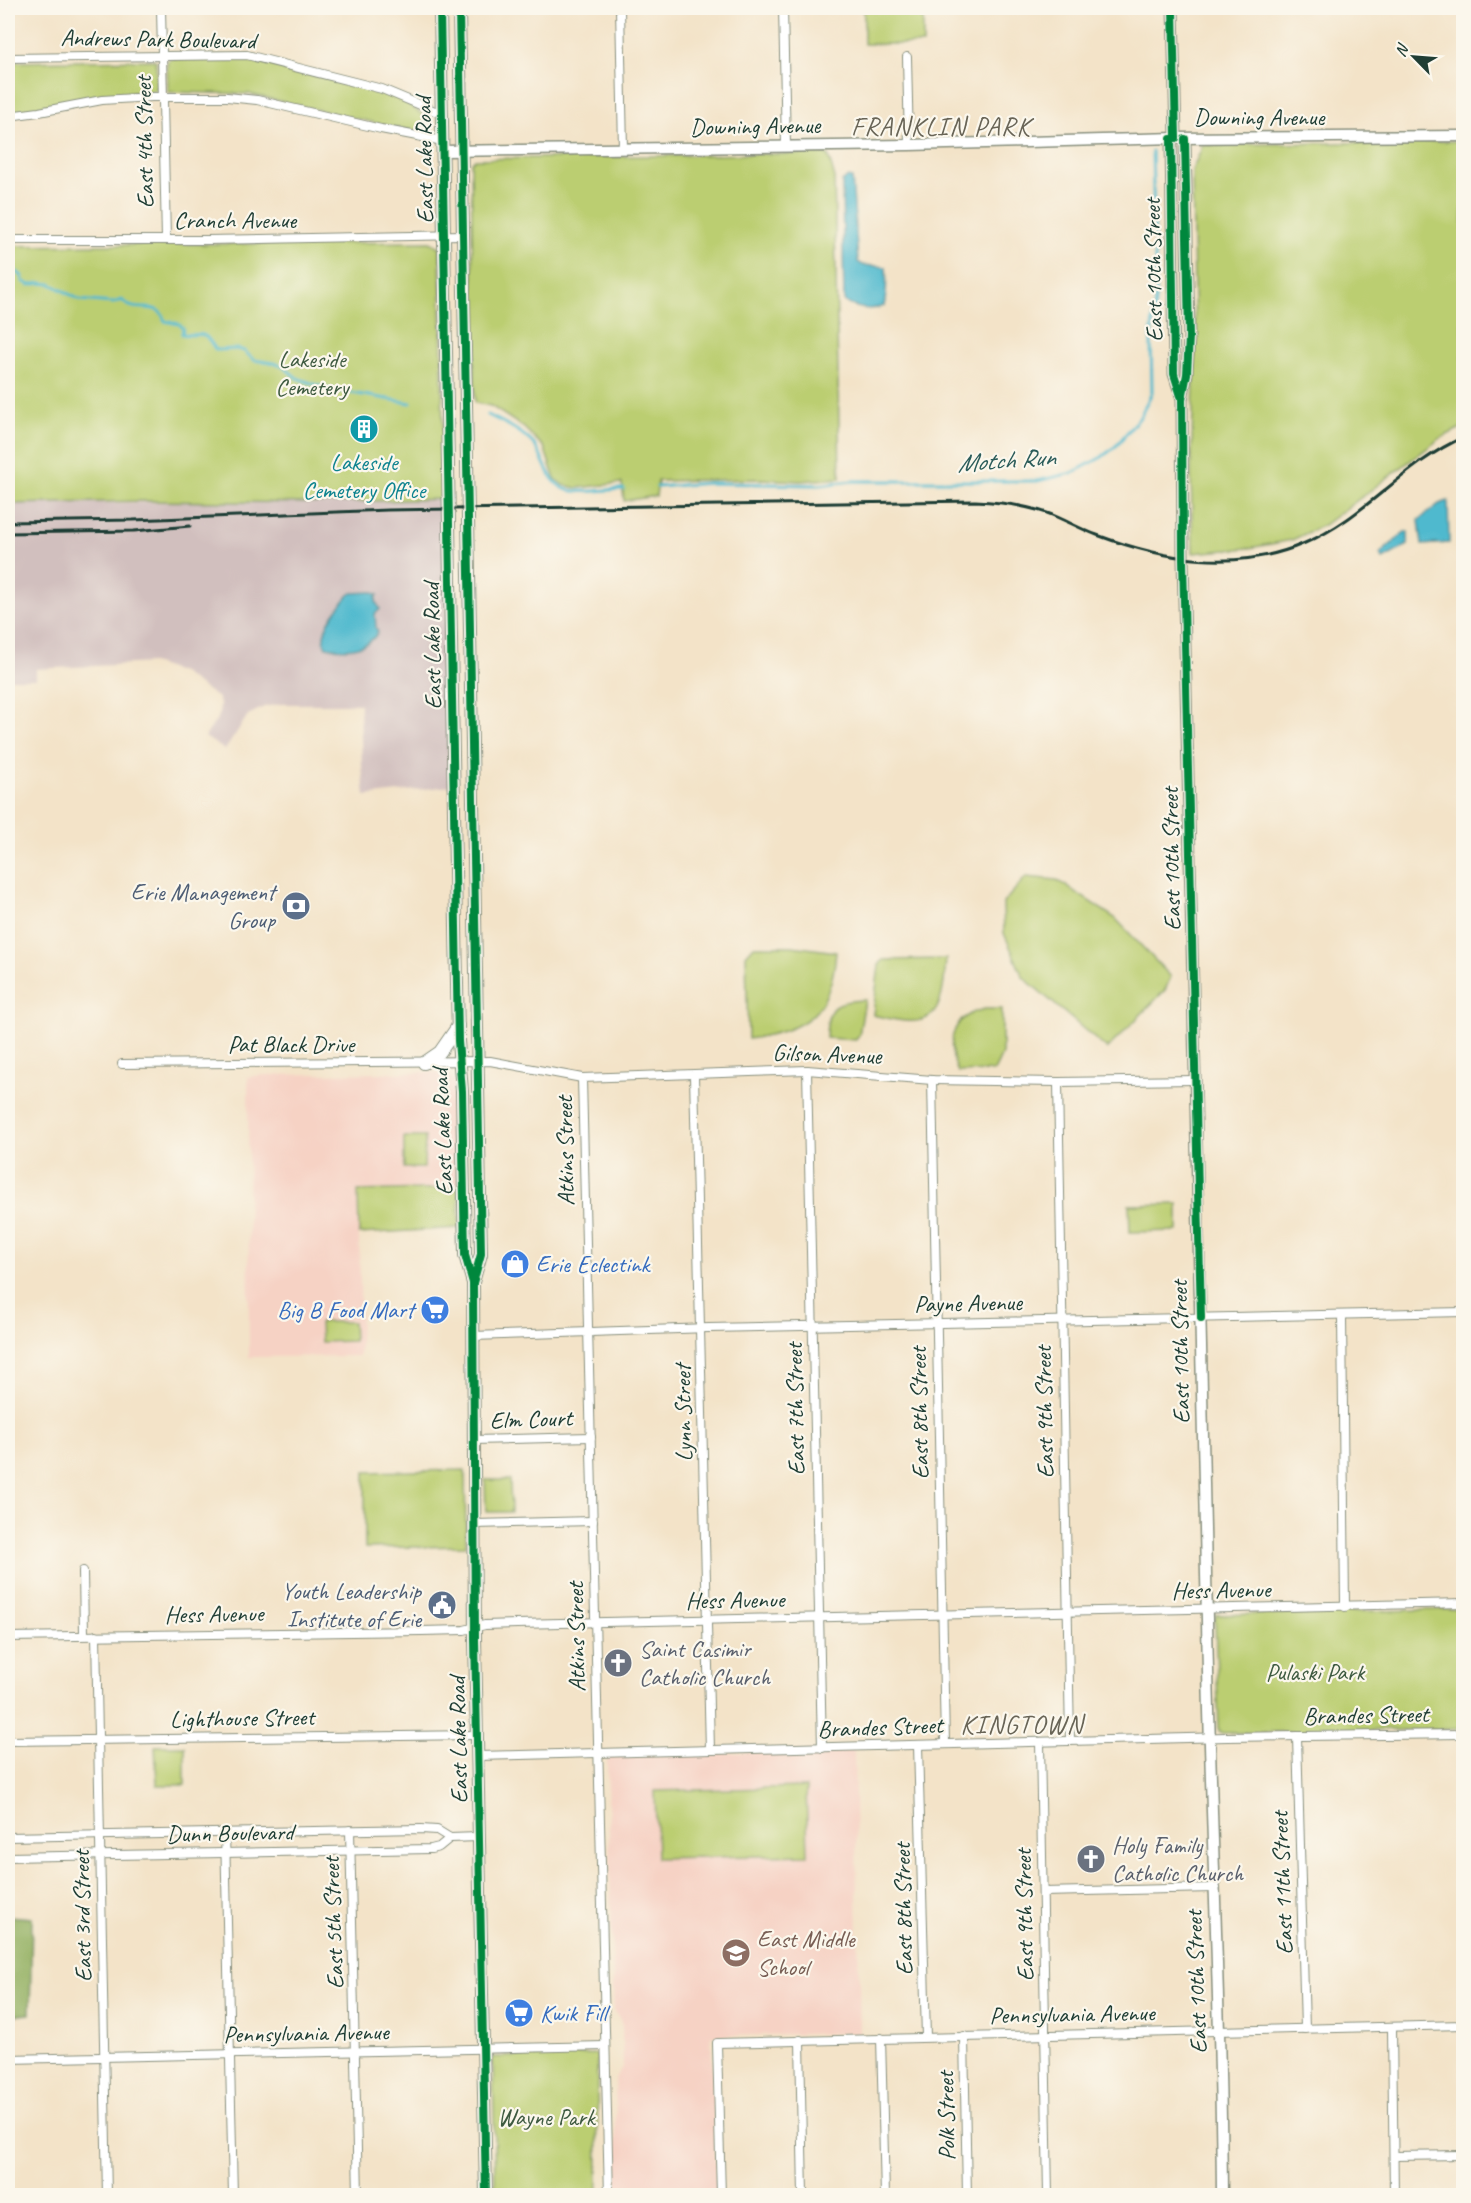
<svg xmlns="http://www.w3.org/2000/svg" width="1471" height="2203" viewBox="0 0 1471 2203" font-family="Caveat,sans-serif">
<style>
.built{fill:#f6d2c4}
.industrial{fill:#d1bfbe}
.green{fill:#bbce71;stroke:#6d8652;stroke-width:1.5}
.forest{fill:#94b163;stroke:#5a774c;stroke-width:1.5}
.water{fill:#50b9ce;stroke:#387b81;stroke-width:1.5}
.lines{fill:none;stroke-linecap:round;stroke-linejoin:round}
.stream{stroke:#50b9ce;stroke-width:3}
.minor-casing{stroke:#89907e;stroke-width:10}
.tertiary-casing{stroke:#89907e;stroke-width:13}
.secondary-casing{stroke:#89907e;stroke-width:14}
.minor{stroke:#fff;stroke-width:8}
.tertiary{stroke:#fff;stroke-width:10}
.secondary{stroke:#fff;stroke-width:12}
.rail{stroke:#1f3d34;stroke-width:3}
.cycleway-casing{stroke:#fbf7ec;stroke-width:11}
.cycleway{stroke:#00873e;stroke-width:8}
.labels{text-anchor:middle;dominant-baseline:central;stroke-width:4.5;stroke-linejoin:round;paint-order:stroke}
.street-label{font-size:24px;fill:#1f3d34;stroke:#fbf7ec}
.park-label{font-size:24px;fill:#3e5a40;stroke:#fbf7ec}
.culture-label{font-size:24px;fill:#0d838f;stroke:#fbf7ec}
.service-label{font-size:24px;fill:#4e5e75;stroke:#fbf7ec;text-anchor:end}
.shop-label{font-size:24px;fill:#366cbe;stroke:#fbf7ec;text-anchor:start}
.worship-label{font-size:24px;fill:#5b616d;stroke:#fbf7ec;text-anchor:start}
.education-label{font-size:24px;fill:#785e54;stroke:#fbf7ec;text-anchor:start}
.neighbourhood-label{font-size:26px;letter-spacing:1.5px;fill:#686456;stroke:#fbf7ec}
.water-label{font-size:26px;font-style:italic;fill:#2b5c5a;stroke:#fbf7ec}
</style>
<rect width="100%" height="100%" fill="#fbf7ec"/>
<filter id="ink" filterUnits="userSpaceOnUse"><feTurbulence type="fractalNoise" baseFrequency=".0167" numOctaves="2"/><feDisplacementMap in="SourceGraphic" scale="12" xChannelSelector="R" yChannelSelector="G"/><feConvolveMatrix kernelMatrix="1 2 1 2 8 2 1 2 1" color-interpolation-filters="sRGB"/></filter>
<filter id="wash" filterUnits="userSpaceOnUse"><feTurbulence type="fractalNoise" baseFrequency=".008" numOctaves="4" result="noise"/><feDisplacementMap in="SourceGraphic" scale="24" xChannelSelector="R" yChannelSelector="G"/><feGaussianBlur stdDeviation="1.35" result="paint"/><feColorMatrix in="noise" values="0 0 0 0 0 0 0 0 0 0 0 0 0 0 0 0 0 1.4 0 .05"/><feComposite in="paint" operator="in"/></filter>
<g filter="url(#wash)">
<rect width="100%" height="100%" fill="#f3e3c8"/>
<!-- built -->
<g class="built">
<path d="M441,1072L454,1080L455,1085L459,1188L358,1192L361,1324L359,1356L249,1357L248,1077L264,1075Z"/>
<path d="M854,1750L860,2033L711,2036L716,2195H617L615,2078L623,2066L622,2021L614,2012L607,1759L610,1756Z"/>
</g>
<!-- industrial -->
<path class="industrial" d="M444,499L450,786L365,796L362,767L360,704H280L264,707L248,715L225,750L205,737L219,716L220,704L218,698L182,673L152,663L36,669V679H8V504Z"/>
<!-- green -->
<g class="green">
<rect x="864" y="8" width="59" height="36"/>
<path d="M224,56L258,60L399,98L426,117L427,122L423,130H406L249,94L168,92L167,62L171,58Z"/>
<path d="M156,60L157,89L153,91L95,97L29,110L8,112V62Z"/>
<path d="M1463,141V427L1441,438L1324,525L1292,540L1250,548L1193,553L1191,474L1195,347L1192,170L1201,150V145Z"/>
<path d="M762,154H828L834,175L840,478L800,481L762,479L658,481L656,496L624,501L622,483L577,488L563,485L555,479L544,447L523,427L491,406L475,403L471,163L475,159Z"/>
<path d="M430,242L440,247L444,499L313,503L144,501L8,504V246Z"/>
<path d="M1026,877L1057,880L1115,918L1171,977L1165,990L1107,1049L1023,977L1004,933L1003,903Z"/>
<path d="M754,946H792L836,952C831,1014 807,1030 748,1039L746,955Z"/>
<path d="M946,959C942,1020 934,1030 873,1015L879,965L883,960Z"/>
<path d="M865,1000L859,1035L856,1040L826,1038C827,1006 833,1001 865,1000Z"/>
<path d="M985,1009H1002V1054L994,1071L958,1072C945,1043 951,1016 985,1009Z"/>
<path d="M404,1137H425L424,1168H404Z"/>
<path d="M459,1188V1228L359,1234L358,1191Z"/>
<path d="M1178,1204V1231L1130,1232L1129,1205Z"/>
<path d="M320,1322H353L354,1341L321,1342Z"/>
<path d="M465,1470L466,1546L365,1548V1472Z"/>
<path d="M485,1480H510L511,1512H486Z"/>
<path d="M1463,1609V1729L1223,1733L1219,1731L1215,1620L1216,1615Z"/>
<path d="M155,1746H185V1785H157Z"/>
<path d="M806,1787L808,1855L657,1858L655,1791Z"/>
<path d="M597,2054L598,2195H495L493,2057Z"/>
</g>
<!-- forest -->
<path class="forest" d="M8,1916L32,1918L30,2014L8,2016Z"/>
<!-- water -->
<g class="water">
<path d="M848,177L852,178L858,262L863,265L886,267C887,280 887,293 884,306C872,311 854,309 844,301L842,182Z"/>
<path d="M1448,501L1449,543L1422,545L1419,520L1439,504Z"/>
<path d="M1405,532H1408V545L1383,559L1380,554Z"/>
<path d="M372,592L378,595L376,596V602L380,609L375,614L376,628L378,632C367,651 345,650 326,647C317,631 339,607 349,595L352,593Z"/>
</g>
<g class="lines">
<!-- stream -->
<g class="stream">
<path d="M8,271L17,272L22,276L23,281L29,285L40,283L51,284L80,300L113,303L122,300C134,314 150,303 160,312C163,314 163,318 165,321L179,324L183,328L182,334C205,338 200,326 216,350L238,349L244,351L254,360L274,363L284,367L297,378L328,389L411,403"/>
<path d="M488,415C504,423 523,431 535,446C545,460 548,484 568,490C582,494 608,489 624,489"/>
<path d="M657,487L709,483L819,485L852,481H1037L1072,473L1102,457L1116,446L1140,417L1152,392L1151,339L1156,291L1152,151"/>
</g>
</g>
</g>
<g filter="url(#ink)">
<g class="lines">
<!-- minor casing -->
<g class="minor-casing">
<g id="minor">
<path d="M161,8L166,240"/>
<path d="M620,8L623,149"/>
<path d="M783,8L786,146"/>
<path d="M907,57L909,145"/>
<path d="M8,58L247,55L382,89L442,114"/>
<path d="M8,116L39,112L102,100L152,97H227L257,100L381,129L443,141"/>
<path d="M8,240H207L463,235"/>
<path d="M122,1064L490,1061L582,1078L807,1070L932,1080L1058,1082L1195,1080"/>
<path d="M807,1070L822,1748"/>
<path d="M694,1075L710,1750"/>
<path d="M582,1078L609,2196"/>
<path d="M932,1080L945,1744"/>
<path d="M1058,1082L1070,1741"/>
<path d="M1342,1315L1345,1607"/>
<path d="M473,1336L709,1328L1464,1312"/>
<path d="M473,1440L591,1437"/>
<path d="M474,1524L593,1521"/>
<path d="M83,1571L84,1635"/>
<path d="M96,1635L107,2196"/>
<path d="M8,1637L421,1631L464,1630L485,1625L517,1624L1464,1603"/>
<path d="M1297,1736L1305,2029"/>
<path d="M8,1741L477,1735"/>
<path d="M1040,1742L1048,2196"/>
<path d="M918,1745L926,2037"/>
<path d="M478,1756L1227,1737L1464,1734"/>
<path d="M350,1830L358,2196"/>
<path d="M225,1831L233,2196"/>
<path d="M8,1837L421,1829L437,1830L450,1838L479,1837"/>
<path d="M8,1857L431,1849L439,1847L450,1838"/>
<path d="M1043,1892L1213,1888"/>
<path d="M1392,2027L1394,2196"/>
<path d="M964,2036L967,2196"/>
<path d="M881,2038L885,2196"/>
<path d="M800,2040L803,2196"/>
<path d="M8,2059L605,2046"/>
<path d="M1394,2156L1464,2155"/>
<path d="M721,2196L717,2043L1464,2025"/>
</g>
</g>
<!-- tertiary casing -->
<g class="tertiary-casing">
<g id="tertiary">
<path d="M1173,8L1176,138"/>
<path d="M1171,139L1174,374L1181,396"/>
<path d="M1185,139L1189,337L1187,374L1182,399L1183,559C1191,913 1200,1266 1207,1620C1210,1812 1221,2004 1222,2196"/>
<path d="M443,151L909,145L1176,138L1464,136"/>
</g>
</g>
<!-- secondary casing -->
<g class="secondary-casing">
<g id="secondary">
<path d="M440,8L458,1041L462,1091L465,1255L473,1283L475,1638L486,2196"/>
<path d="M459,8L481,1254L473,1282"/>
<path d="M424,1063L440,1052L458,1026"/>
</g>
</g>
<!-- minor -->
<use href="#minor" class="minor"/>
<!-- tertiary -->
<use href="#tertiary" class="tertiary"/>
<!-- secondary -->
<use href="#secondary" class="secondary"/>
<!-- rail -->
<g class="rail">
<path d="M8,522L133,520L388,510L975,501C1000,502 1023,505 1047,513C1064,519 1080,529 1097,535C1164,560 1236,573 1305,543C1365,518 1404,463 1464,437"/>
<path d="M8,533L134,531L190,526"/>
</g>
<!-- cycleway casing -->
<g class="cycleway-casing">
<g id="cycleway">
<path d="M440,8L458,1041L462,1091L465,1255L473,1283L475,1638L486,2196"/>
<path d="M459,8L481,1254L473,1283"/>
<path d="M1173,8L1176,138"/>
<path d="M1171,139L1174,374L1181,396"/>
<path d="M1185,139L1189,337L1187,374L1182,399L1183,559L1201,1318"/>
</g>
</g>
<!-- cycleway -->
<use href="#cycleway" class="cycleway"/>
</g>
</g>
<!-- icons -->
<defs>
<g id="building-disc" transform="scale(1.5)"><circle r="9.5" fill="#0f9aa8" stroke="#fbf7ec"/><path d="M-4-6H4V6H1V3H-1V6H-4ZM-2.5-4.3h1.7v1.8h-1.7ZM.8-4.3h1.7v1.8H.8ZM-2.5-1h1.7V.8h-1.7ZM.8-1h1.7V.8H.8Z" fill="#fff"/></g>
<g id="bank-disc" transform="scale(1.5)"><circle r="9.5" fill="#5c6f8a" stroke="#fbf7ec"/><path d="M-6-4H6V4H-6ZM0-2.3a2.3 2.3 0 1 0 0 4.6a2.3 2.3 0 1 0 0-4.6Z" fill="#fff"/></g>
<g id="shop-disc" transform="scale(1.5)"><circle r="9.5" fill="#3f7fe0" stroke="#fbf7ec"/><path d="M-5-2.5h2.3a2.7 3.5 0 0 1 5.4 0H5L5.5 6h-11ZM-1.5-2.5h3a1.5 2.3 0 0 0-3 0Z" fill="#fff"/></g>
<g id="supermarket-disc" transform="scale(1.5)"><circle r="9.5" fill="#3f7fe0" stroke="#fbf7ec"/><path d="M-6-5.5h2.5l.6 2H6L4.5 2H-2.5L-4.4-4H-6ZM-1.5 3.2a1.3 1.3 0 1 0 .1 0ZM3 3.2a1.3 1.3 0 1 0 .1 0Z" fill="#fff"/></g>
<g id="civic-disc" transform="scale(1.5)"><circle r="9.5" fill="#5c6f8a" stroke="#fbf7ec"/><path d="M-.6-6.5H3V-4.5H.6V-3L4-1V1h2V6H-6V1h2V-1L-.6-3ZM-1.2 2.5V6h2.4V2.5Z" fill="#fff"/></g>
<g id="church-disc" transform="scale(1.5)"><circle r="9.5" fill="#6b7280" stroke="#fbf7ec"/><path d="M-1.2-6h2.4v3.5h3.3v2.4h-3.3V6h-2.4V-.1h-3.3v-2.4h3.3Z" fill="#fff"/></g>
<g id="school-disc" transform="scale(1.5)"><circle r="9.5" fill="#8d6e63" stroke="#fbf7ec"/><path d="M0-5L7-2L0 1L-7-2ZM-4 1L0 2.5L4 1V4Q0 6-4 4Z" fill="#fff"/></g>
</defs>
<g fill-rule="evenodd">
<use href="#building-disc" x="364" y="429"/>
<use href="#bank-disc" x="296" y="906"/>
<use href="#shop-disc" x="515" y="1264"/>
<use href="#supermarket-disc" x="435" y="1310"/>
<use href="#civic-disc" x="442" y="1605"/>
<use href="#church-disc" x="618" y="1663"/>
<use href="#church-disc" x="1091" y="1859"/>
<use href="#school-disc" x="736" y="1953"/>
<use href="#supermarket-disc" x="519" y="2013"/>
</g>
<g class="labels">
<!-- street labels -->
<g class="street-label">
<text transform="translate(158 39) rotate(1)">Andrews Park Boulevard</text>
<text x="1259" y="117">Downing Avenue</text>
<text transform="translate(755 126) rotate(-1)">Downing Avenue</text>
<text transform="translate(144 142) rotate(-91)">East 4th Street</text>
<text transform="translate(424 160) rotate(-91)">East Lake Road</text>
<text x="235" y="220">Cranch Avenue</text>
<text transform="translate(1153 270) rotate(-91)">East 10th Street</text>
<text transform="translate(432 646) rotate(-91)">East Lake Road</text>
<text transform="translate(1171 859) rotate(-91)">East 10th Street</text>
<text x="291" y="1044">Pat Black Drive</text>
<text transform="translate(827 1054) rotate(2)">Gilson Avenue</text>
<text transform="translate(442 1132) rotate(-92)">East Lake Road</text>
<text transform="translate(565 1151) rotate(-91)">Atkins Street</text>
<text transform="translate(968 1303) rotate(-1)">Payne Avenue</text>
<text transform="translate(1180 1352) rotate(-91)">East 10th Street</text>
<text transform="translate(795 1409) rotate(-91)">East 7th Street</text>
<text transform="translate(1044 1412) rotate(-91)">East 9th Street</text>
<text transform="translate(683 1413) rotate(-91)">Lynn Street</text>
<text transform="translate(919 1413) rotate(-91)">East 8th Street</text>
<text transform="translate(531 1419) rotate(-2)">Elm Court</text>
<text transform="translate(1221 1590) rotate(-1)">Hess Avenue</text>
<text transform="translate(735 1600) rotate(-1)">Hess Avenue</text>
<text transform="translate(214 1614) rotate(-1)">Hess Avenue</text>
<text transform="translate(576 1637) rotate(-91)">Atkins Street</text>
<text transform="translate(1366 1715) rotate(-1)">Brandes Street</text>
<text transform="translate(242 1718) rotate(-1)">Lighthouse Street</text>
<text transform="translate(880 1727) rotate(-2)">Brandes Street</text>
<text transform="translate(458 1740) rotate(-91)">East Lake Road</text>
<text transform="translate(230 1833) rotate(-1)">Dunn Boulevard</text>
<text transform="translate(1282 1883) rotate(-92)">East 11th Street</text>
<text transform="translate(903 1909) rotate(-91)">East 8th Street</text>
<text transform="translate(1024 1915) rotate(-91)">East 9th Street</text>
<text transform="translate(82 1916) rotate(-91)">East 3rd Street</text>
<text transform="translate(333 1923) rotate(-92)">East 5th Street</text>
<text transform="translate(1196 1982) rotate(-92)">East 10th Street</text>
<text transform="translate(1072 2014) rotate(-1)">Pennsylvania Avenue</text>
<text transform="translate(306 2033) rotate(-1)">Pennsylvania Avenue</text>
<text transform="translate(946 2116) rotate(-91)">Polk Street</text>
</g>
<!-- park labels -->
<g class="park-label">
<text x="312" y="359">Lakeside<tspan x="312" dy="28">Cemetery</tspan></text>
<text x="1315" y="1672">Pulaski Park</text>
<text x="546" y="2117">Wayne Park</text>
</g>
<!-- culture labels -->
<g class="culture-label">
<text x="364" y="462">Lakeside<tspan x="364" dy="28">Cemetery Office</tspan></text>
</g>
<!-- service labels -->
<g class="service-label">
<text x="275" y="892">Erie Management<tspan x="275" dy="28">Group</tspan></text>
<text x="421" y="1591">Youth Leadership<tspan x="421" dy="28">Institute of Erie</tspan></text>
</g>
<!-- shop labels -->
<g class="shop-label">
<text x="536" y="1264">Erie Eclectink</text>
<text x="414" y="1310" text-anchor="end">Big B Food Mart</text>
<text x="540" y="2013">Kwik Fill</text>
</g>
<!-- worship labels -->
<g class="worship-label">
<text x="639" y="1649">Saint Casimir<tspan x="639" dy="28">Catholic Church</tspan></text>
<text x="1112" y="1845">Holy Family<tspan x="1112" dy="28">Catholic Church</tspan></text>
</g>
<!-- education labels -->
<g class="education-label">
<text x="757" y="1939">East Middle<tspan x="757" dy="28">School</tspan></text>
</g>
<!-- neighbourhood labels -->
<g class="neighbourhood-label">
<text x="941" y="126">FRANKLIN PARK</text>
<text x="1022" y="1724">KINGTOWN</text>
</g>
<!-- water labels -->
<g class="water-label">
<text transform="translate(1006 460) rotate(-4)">Motch Run</text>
</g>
</g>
<!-- margin -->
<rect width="1471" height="2203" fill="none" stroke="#fbf7ec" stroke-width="30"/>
<!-- north arrow -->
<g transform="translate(1414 57) rotate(295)" stroke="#fbf7ec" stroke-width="4.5" paint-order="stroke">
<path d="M0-4.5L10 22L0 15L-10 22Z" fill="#1f3d34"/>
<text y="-9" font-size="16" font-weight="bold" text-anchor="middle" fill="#1f3d34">N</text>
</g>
</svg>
